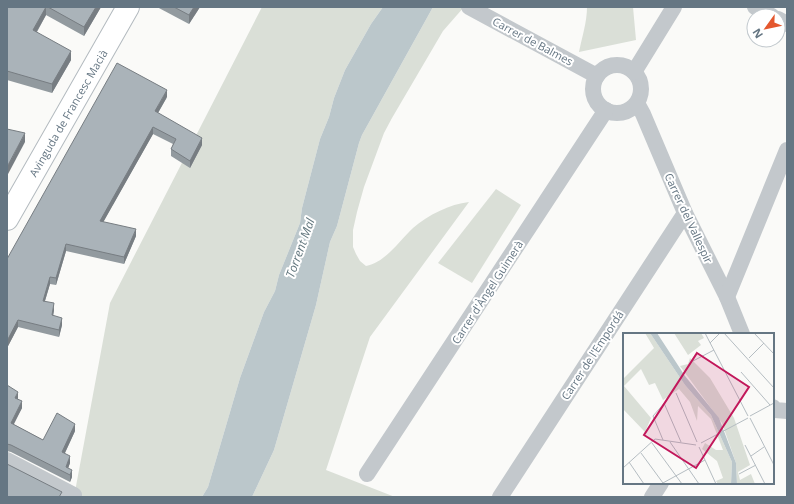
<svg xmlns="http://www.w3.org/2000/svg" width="794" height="504" viewBox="0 0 794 504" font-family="'Open Sans',sans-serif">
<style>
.green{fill:#dadfd7}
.water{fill:#bbc7cb}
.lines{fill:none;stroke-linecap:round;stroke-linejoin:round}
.secondary-casing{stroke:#b3babf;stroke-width:24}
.street{stroke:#c3c8cc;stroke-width:16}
.secondary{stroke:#fff;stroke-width:22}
.wall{fill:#929a9f}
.shaded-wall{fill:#777d82}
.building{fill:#aab3b9;stroke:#777d82}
.labels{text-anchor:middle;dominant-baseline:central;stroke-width:4;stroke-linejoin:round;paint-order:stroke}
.street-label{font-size:11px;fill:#657683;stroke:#fff}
.water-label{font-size:12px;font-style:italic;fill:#60757c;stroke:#fff}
.inset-road{fill:none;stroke:#b5bdc2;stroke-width:1}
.view{fill:#c2185b;fill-opacity:0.15;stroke:#c2185b;stroke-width:2}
.inset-edge{fill:none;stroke:#657683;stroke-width:2}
</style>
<rect width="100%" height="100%" fill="#fafaf8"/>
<!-- green -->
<g class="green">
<path d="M262,7H383L371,24L345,70L334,98L329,117L320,139L302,208L300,223L279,275L275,291L264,312L240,378L208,487L202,497H74L110,303Z"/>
<path d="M433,7H464L443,31L392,118L384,133L364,187L357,212L353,230V247L356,254L360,261L366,266C386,262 399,241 413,228C428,215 450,204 469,202L370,337L326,470L395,497H252L274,450L316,305L330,242L337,226L359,143L362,135Z"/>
<path d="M587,7H633L636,40L579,52C582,37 587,22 587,7Z"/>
<path d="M496,189L521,205L472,283L438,263Z"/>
</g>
<!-- water -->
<path class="water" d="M383,7H433L362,135L359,143L337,226L330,242L316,305L274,450L252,497H202L208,487L240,378L264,312L275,291L279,275L300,223L302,208L320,139L329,117L334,98L345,70L371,24Z"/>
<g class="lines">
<!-- secondary casing -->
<g class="secondary-casing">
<path id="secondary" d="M7,219L128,7"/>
</g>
<!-- street -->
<g class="street">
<path d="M469,7L597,76"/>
<path d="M755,7L772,16"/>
<path d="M778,19L787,24"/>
<circle cx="617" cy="89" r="24"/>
<path d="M634,72L674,7"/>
<path d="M637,103L643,114L685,213L727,297L742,334"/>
<path d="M727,297L787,150"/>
<path d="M773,407L775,410L787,411"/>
<path d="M7,460L74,495"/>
<path d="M367,474L606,110"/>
<path d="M500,497L685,213"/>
<path d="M652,497L661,483"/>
</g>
<!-- secondary -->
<use href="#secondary" class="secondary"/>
</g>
<!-- wall -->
<g class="wall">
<path d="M7,7H101L84,36L46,15L37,32L71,60L52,93L7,80Z"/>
<path d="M157,7H200L189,24Z"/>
<path d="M167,97L158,113L202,145L190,168L171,156V149L173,144L153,134L103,222L136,236L124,264L66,251L56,285L50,284L45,301L54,310L53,316L62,325L59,337L18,327L7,348V259Z"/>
<path d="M7,385L18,398V399L22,408L13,424L43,440L75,431L65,453L70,463L68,468L72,477L70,482L11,452L7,451Z"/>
</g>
<!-- shaded-wall -->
<g class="shaded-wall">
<path d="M46,7V15L33,38V30Z"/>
<path d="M96,7H101L84,36V27Z"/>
<path d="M194,7H200L189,24V15Z"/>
<path d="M71,51V60L52,93V84Z"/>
<path d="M167,90V97L155,118V111Z"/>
<path d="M153,127V134L100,228V221Z"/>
<path d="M25,133V142L7,176V167Z"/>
<path d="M202,138V145L190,168V161Z"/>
<path d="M136,229V236L124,264V257Z"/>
<path d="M66,244V251L56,285V278Z"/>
<path d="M50,277V284L43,307V301Z"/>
<path d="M54,303V310L52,322V315Z"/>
<path d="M62,318V325L59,337V330Z"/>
<path d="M18,320V327L7,348V341Z"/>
<path d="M18,392V398L15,405V398Z"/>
<path d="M22,401V408L11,430V423Z"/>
<path d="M75,424V431L62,459V452Z"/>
<path d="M70,456V463L66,474V467Z"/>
<path d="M72,470V477L70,482V475Z"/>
</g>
<!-- building -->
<g class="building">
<path d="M7,7H46L33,30L71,51L52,84L7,71Z"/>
<path d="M48,7H96L84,27Z"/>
<path d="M174,7H194L189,15Z"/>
<path d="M117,63L167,90L155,111L202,138L190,161L171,149L176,139L153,127L100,221L136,229L124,257L66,244L56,278L50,277L43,301L54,303L52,315L62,318L59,330L18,320L7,341V259Z"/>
<path d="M7,129L25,133L7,167Z"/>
<path d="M7,385L18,392L15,398L22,401L11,423L43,440L57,413L75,424L62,452L70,456L66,467L72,470L70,475L11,445L7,444Z"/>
<path d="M7,464L62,492L59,497H10L7,496Z"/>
</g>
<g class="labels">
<!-- street labels -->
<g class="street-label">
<text transform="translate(533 41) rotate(28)">Carrer de Balmes</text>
<text transform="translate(68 113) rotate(-60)">Avinguda de Francesc Macià</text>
<text transform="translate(689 218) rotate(65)">Carrer del Vallespir</text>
<text transform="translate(487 292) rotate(-57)">Carrer d'Àngel Guimerà</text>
<text transform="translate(592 355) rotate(-57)">Carrer de l'Empordá</text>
</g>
<!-- water labels -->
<g class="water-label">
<text transform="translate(300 248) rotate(-70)">Torrent Mal</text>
</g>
</g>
<!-- overview -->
<g transform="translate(623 333)">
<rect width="151" height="151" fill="#fafaf8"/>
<path d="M22,0H27L62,52L88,82L109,129L108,151H95L93,148L100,145L94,128L79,116L82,110L93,117H100L88,86L75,73L74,88L67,69L56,56L40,67L32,50L26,52L18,36L1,53L28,85L22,99L0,76V46L31,15ZM51,0H78L81,5L75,8L78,12L65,22ZM67,25L87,45L111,85L127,132L115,139L117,147L128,141L132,151H114L113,130L99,90L57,33L65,31Z" fill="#dadfd7"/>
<path d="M27,0H34L62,43L96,85L113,130L114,151H108L109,129L88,82L62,52Z" fill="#bbc7cb"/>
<path class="inset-road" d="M82,0L125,83M101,0L151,55M131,0L151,21M87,10L97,0M126,25L141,10M70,28L91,17M118,39L147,72M53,60L74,109M41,70L58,109M127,83L151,70M127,85L151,132M40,107L30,83L44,67M47,109L76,151M29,110L59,151M78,110L125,85M122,112L142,151M76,114L93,151M18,120L40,150M128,123L141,114M6,129L21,151M0,135L32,106L73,112M116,141L133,132M38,151L82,127"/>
<path class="view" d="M74,20L126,54L73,135L21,102Z"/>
<rect width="151" height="151" class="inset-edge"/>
</g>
<!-- border -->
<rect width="794" height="504" fill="none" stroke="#657683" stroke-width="16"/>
<!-- north arrow -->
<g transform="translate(766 28) rotate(237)"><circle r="19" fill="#ffffff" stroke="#c1c8cd"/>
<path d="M0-3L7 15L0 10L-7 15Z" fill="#e4572e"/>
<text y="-6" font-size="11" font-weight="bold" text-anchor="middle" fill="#657683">N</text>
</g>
</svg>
